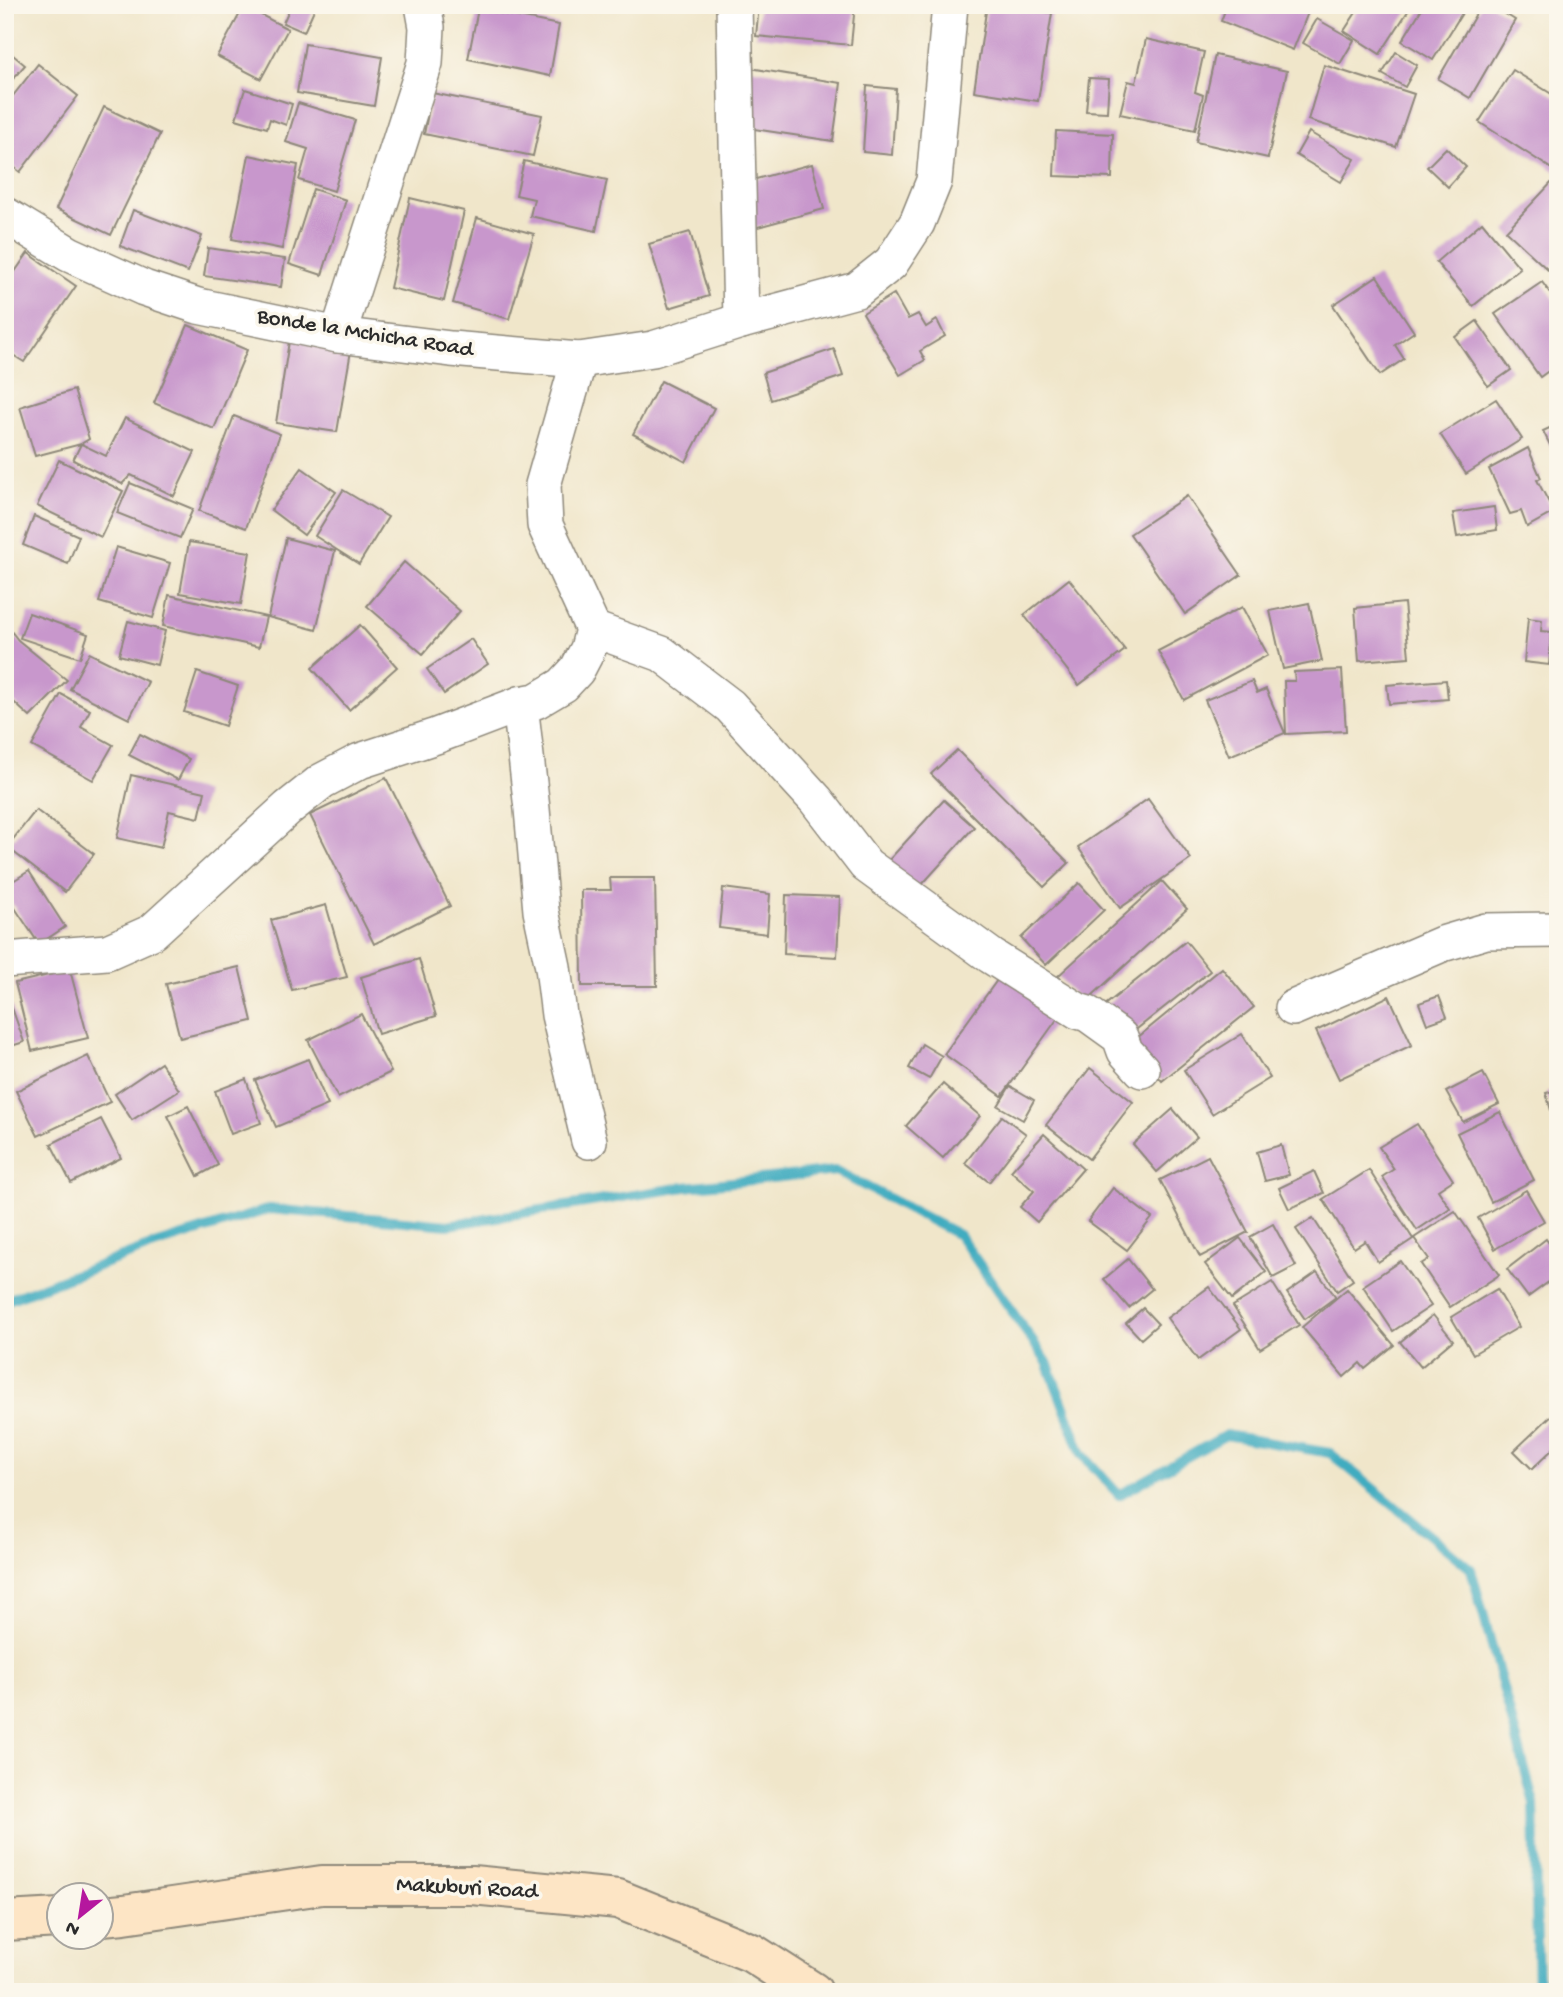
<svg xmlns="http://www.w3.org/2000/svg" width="1563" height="1997" viewBox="0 0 1563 1997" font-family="'Gochi Hand',sans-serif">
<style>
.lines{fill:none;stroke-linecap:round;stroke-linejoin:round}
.stream{stroke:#41acc0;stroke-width:10}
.building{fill:#c897cc}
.street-casing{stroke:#8e887a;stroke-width:38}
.secondary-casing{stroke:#8e887a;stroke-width:42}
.street{stroke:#fff;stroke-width:35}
.secondary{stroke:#fde5c5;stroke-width:38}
.labels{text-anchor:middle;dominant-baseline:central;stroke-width:7;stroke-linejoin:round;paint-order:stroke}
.street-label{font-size:23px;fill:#2b2b2b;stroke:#fbf7ec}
</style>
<rect width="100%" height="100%" fill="#fbf7ec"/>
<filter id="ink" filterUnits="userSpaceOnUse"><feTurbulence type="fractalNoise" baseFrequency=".0143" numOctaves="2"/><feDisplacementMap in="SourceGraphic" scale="14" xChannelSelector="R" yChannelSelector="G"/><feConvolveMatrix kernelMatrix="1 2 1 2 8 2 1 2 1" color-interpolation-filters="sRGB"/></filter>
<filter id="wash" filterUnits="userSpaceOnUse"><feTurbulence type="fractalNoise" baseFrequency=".00686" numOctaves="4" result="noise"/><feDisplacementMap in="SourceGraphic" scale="28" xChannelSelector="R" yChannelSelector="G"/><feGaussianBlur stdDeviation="1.57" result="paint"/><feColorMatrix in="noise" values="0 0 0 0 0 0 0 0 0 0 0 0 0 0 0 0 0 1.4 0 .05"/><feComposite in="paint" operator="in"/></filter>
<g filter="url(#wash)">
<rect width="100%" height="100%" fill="#f0e6ca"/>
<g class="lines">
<!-- stream -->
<path class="stream" d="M5,1301L154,1245L270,1209L448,1225L685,1187L836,1171L959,1235L1047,1362L1082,1454L1119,1495L1226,1435L1330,1453L1471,1569L1534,1803L1538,1992"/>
</g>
<g id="blocks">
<!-- building -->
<g class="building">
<path d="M291,5H316L304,32L283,23Z"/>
<path d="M759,5H855L851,45L756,36Z"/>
<path d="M987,5H1002L1052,13L1038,101L974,91Z"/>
<path d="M1227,5H1311L1293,50L1221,21Z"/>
<path d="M1348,5H1412L1380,54L1344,31L1357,11Z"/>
<path d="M1424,5H1467L1433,60L1402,41Z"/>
<path d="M1481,5H1491L1515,20L1470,98L1438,79Z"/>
<path d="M244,6L288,29L261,79L217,56Z"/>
<path d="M478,9L559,25L550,76L468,59Z"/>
<path d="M1317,19L1354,40L1340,64L1303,43Z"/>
<path d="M1146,39L1204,52L1195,92L1203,95L1195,130L1120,114L1128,81L1136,83Z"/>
<path d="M305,44L382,57L374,106L297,93Z"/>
<path d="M7,50L25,65L5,88V52Z"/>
<path d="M1396,52L1417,65L1405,87L1382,74Z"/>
<path d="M1215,55L1287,71L1268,158L1196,142Z"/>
<path d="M38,64L78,96L20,172L5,160V106Z"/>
<path d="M1324,65L1414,94L1396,147L1308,120Z"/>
<path d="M750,68L841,83L833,141L741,127Z"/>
<path d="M1513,70L1558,98V173L1479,122Z"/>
<path d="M1089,78L1109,79L1107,112L1086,111Z"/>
<path d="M867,86L896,89L892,155L863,152Z"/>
<path d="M245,89L292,104L286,125L270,119L267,128L236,119Z"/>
<path d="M432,93L542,115L533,156L424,134Z"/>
<path d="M298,103L355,120L334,191L299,180L308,149L286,142Z"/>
<path d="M104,107L160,134L111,235L56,209Z"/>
<path d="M1056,131L1113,134L1112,178L1054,176Z"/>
<path d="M1309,132L1355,159L1341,182L1296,155Z"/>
<path d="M1446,148L1466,167L1448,187L1427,167Z"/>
<path d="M249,155L298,165L282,249L232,239Z"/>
<path d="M524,161L607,180L596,231L530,216L534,199L516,195Z"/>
<path d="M812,164L824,209L754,228L741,183Z"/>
<path d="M1554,180L1558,184V259L1548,270L1506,231Z"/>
<path d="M313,189L346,200L322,275L289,264Z"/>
<path d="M410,198L464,211L444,301L390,288Z"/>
<path d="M133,210L202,236L188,272L120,246Z"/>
<path d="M477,218L534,234L509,319L453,303Z"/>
<path d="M1482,222L1520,268L1473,306L1436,262Z"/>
<path d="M690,232L709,296L669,308L649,244Z"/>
<path d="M208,248L285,259L281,287L204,276Z"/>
<path d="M28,253L76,286L24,362L5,350V286Z"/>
<path d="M1377,276L1414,332L1395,345L1404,359L1380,375L1333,305Z"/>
<path d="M1542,282L1558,304V364L1540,377L1495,314Z"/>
<path d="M894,294L908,319L918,314L926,327L937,320L945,336L920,351L925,360L900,375L863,313Z"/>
<path d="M1477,321L1511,370L1488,386L1455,337Z"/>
<path d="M188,325L247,350L214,429L154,403Z"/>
<path d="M290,335L352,345L337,432L276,423Z"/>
<path d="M834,349L843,376L771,400L763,373Z"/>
<path d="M661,381L714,408L686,462L633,434Z"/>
<path d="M74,390L89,439L81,444L106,456L125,418L195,452L174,496L131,475L122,484L73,460L81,444L35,456L20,407Z"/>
<path d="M1496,399L1522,439L1466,474L1440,434Z"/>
<path d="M234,416L280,434L246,528L199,511Z"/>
<path d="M1558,424V461L1543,431Z"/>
<path d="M1528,448L1541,478L1537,480L1554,512L1527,527L1521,511L1510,514L1489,469Z"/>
<path d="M59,460L123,491L101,537L37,506Z"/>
<path d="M302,468L336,492L304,535L271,510Z"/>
<path d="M130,483L193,509L180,538L117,513Z"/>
<path d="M343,490L388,517L359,564L315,536Z"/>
<path d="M1187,496L1241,575L1185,614L1130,534Z"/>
<path d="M1494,507L1497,530L1457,537L1453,513Z"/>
<path d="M34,516L79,536L68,564L23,545Z"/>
<path d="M286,538L335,551L316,630L268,617Z"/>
<path d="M189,542L250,552L241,604L180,593Z"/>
<path d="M116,547L170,563L153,618L99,602Z"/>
<path d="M404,562L460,611L423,654L367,606Z"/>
<path d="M1069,579L1125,650L1079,685L1024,615Z"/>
<path d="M169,595L266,617L259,647L163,626Z"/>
<path d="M1309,603L1322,661L1283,669L1270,611Z"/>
<path d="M1404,603L1409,657L1359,661L1355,608Z"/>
<path d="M1242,607L1268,655L1184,700L1158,651Z"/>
<path d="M29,613L88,634L80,658L20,638Z"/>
<path d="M1528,618L1542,620L1541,631L1552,632L1549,665L1524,662Z"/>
<path d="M128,621L165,631L157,665L119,655Z"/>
<path d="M360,625L397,667L349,710L312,668Z"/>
<path d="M11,631L18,640L67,680L30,717L5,694V637Z"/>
<path d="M471,639L488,664L444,694L427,669Z"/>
<path d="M89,653L148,682L129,719L70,689Z"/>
<path d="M1342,670L1346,731L1286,734L1284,681H1295L1294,672Z"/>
<path d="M197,672L238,686L225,726L184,712Z"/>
<path d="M1446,680L1448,699L1389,704L1387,685Z"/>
<path d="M1252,681L1257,693L1266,689L1285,733L1229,756L1205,700Z"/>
<path d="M61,694L90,710L81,727L113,745L93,780L32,746Z"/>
<path d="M140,734L189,759L178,780L129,755Z"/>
<path d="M957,750L1069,863L1044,887L931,774Z"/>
<path d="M131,775L205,792L199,818L169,811L161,848L117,838Z"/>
<path d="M386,778L450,906L374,944L310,815Z"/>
<path d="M1148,799L1191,859L1120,908L1078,847Z"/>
<path d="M944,800L974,827L918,889L888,861Z"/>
<path d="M36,810L94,854L65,892L7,847Z"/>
<path d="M29,871L65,927L39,944L5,893V886Z"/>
<path d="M610,878H655L657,986H582L581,890H611Z"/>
<path d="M1162,881L1187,909L1083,1004L1058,976Z"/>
<path d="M1079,883L1104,910L1046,965L1021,938Z"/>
<path d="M723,888L770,894L767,934L719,928Z"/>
<path d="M786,895L840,897L837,957L784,954Z"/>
<path d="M326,905L347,977L292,990L271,920Z"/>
<path d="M1186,941L1210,971L1128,1036L1104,1006Z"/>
<path d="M419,959L436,1016L378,1034L361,977Z"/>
<path d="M239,967L252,1021L180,1038L166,984Z"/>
<path d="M1222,968L1254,1007L1162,1081L1131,1043Z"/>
<path d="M1005,969L1058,1018L1002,1096L944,1054Z"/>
<path d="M70,970L88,1038L32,1051L15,983Z"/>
<path d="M5,988L24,1042L5,1048Z"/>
<path d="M1389,996L1412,1045L1339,1079L1316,1031Z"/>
<path d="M1439,996L1447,1017L1427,1024L1419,1003Z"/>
<path d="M361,1014L391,1072L338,1098L308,1040Z"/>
<path d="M1242,1034L1270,1078L1212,1114L1184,1070Z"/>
<path d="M922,1044L942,1056L929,1079L909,1068Z"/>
<path d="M88,1056L110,1102L38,1136L16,1091Z"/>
<path d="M308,1059L328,1105L276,1127L255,1080Z"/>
<path d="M161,1063L179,1090L132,1120L115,1094Z"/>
<path d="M1090,1068L1133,1102L1089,1159L1046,1125Z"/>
<path d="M1483,1073L1499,1104L1463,1122L1446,1092Z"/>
<path d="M246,1079L261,1123L231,1134L215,1091Z"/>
<path d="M943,1084L980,1116L943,1158L906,1126Z"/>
<path d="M1010,1086L1034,1100L1023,1120L998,1106Z"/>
<path d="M1558,1090V1124H1555L1546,1093Z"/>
<path d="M188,1106L218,1165L198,1176L168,1116Z"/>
<path d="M1173,1109L1197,1137L1157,1172L1133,1144Z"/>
<path d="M1500,1112L1534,1180L1491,1202L1457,1133Z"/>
<path d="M1002,1116L1026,1134L989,1182L965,1163Z"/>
<path d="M101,1119L121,1158L71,1183L51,1144Z"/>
<path d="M1417,1124L1453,1180L1438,1190L1450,1208L1417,1230L1382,1177L1394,1169L1379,1147Z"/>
<path d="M1044,1134L1083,1169L1037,1222L1020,1207L1034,1191L1011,1171Z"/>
<path d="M1281,1145L1289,1175L1265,1181L1257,1152Z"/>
<path d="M1208,1156L1248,1232L1200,1257L1160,1180Z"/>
<path d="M1369,1170L1413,1239L1378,1262L1365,1241L1354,1248L1323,1199Z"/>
<path d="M1314,1171L1324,1193L1289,1209L1279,1188Z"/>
<path d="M1113,1188L1152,1218L1127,1250L1088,1221Z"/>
<path d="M1526,1190L1544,1221L1495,1249L1478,1218Z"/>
<path d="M1455,1211L1499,1275L1450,1307L1421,1264L1429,1259L1414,1238Z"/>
<path d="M1313,1218L1353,1280L1337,1291L1296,1229Z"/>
<path d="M1273,1224L1296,1266L1273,1278L1250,1237Z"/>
<path d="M1240,1238L1266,1272L1232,1299L1205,1264Z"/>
<path d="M1546,1239L1558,1256V1275L1528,1297L1507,1269Z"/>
<path d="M1128,1259L1152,1289L1129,1308L1104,1279Z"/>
<path d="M1400,1261L1431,1306L1393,1331L1363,1286Z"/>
<path d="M1317,1272L1336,1297L1305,1319L1287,1293Z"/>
<path d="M1272,1282L1299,1325L1260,1349L1233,1306Z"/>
<path d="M1209,1287L1241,1329L1198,1360L1167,1318Z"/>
<path d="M1347,1289L1394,1345L1365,1369L1360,1363L1344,1377L1302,1327Z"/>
<path d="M1497,1289L1519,1327L1473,1354L1451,1317Z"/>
<path d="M1143,1308L1158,1324L1141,1339L1126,1323Z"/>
<path d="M1433,1315L1453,1340L1421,1367L1400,1342Z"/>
<path d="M1558,1409V1444L1532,1469L1514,1451Z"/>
</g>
</g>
</g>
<g filter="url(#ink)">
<use href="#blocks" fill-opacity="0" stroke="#8e887a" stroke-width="2"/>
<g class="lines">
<!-- street casing -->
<g class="street-casing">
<g id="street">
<path d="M734,5L741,321"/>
<path d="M5,215L69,254L144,288L198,306L338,335L451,349L579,360L653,349L741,321L857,290L891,263L917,223L934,181L950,5"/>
<path d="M338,335L425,63L427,27L423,5"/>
<path d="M593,629L662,654L730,706L816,800L866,865L991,956L1078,1011L1088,1014L1120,1037L1125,1051L1142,1070"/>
<path d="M520,704L532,809L541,911L553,967L559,1015L589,1141"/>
<path d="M5,960L107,952L152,932L288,808L322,781L360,761L436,736L520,704L536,701L563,685L577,670L588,649L593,629L545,525L543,485L579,360"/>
<path d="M1293,1008L1442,944L1486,931L1558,930"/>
</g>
</g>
<!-- secondary casing -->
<g class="secondary-casing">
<g id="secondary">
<path d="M102,1916L124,1914L322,1885H472L618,1899L752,1953L813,1992"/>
<path d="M5,1921L60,1918"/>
</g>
</g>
<!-- street -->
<use href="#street" class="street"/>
<!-- secondary -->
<use href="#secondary" class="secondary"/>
</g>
</g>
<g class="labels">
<!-- street labels -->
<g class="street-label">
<text transform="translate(365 334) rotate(9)">Bonde la Mchicha Road</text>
<text transform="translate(467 1889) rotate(3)">Makuburi Road</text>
</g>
</g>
<!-- margin -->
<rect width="1563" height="1997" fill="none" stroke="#fbf7ec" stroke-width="28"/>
<!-- north arrow -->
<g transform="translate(80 1916) rotate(210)"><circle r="33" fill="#fbf7ec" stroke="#a8a59f" stroke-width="2"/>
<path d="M0-5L12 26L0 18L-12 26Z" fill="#b5179e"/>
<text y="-10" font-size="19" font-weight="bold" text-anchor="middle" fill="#2b2b2b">N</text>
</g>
</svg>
